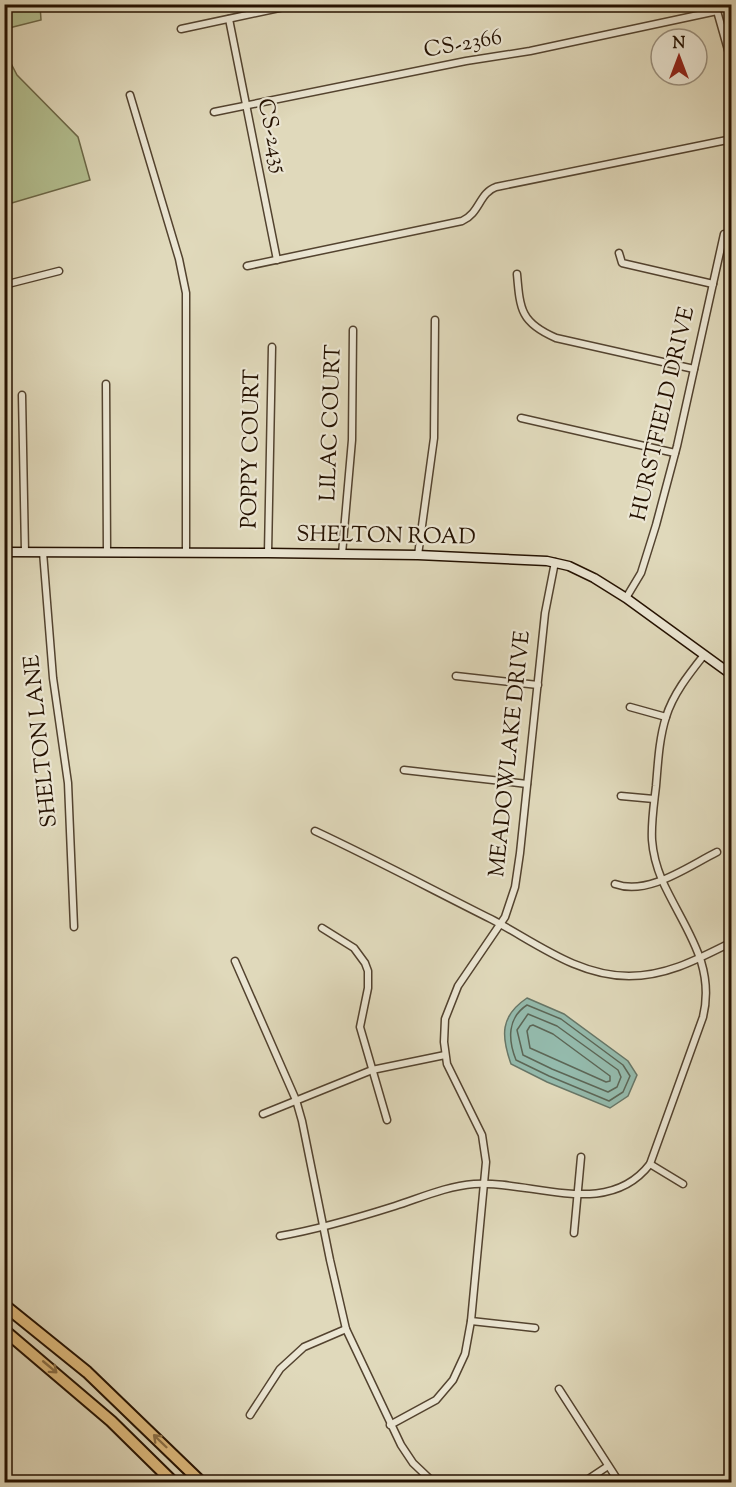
<svg xmlns="http://www.w3.org/2000/svg" width="736" height="1487" viewBox="0 0 736 1487" font-family="'Sorts Mill Goudy',serif">
<style>
.green{fill:#b3bf90;stroke:#6c6848;stroke-width:1.5}
.water{fill:#94baac;stroke:#677667;stroke-width:1.5}
.lines{fill:none;stroke-linecap:round;stroke-linejoin:round}
.shore{stroke:#5c6656;stroke-width:1.5}
.street-casing{stroke:#53432f;stroke-width:9}
.secondary-casing{stroke:#241100;stroke-width:11}
.highway-casing{stroke:#241100;stroke-width:14}
.street{stroke:#ebe6d3;stroke-width:6}
.secondary{stroke:#ebe6d3;stroke-width:8}
.highway{stroke:#e0bc7e;stroke-width:10}
.oneway{stroke:#8b6f45}
.labels{text-anchor:middle;dominant-baseline:central;stroke-width:4.5;stroke-linejoin:round;paint-order:stroke}
.street-label{font-size:22px;fill:#241100;stroke:#ebe6d3}
</style>
<rect width="100%" height="100%" fill="#e0d9bb"/>
<filter id="stains"><feTurbulence type="fractalNoise" baseFrequency=".00333" numOctaves="4"/><feColorMatrix values="0 0 0 0 .2 0 0 0 0 .09 0 0 0 0 .02 0 0 0 .5 -.17"/></filter>
<radialGradient id="worn" r=".72"><stop offset=".6" stop-color="#630" stop-opacity="0"/><stop offset="1" stop-color="#630" stop-opacity=".3"/></radialGradient>
<!-- green -->
<g class="green">
<path d="M4,5H40L41,20L5,29Z"/>
<path d="M4,50L17,75L78,137L90,180L5,205Z"/>
</g>
<!-- water -->
<path class="water" d="M527,998L564,1014L628,1061L637,1075L628,1096L610,1108L547,1082L511,1064C501,1036 500,1016 527,998Z"/>
<g class="lines">
<!-- shore -->
<g class="shore">
<path d="M527,1005L561,1019L623,1065L630,1076L623,1092L609,1101L549,1076L516,1060C508,1040 507,1018 527,1005Z"/>
<path d="M528,1014L557,1026L618,1070L621,1077L617,1087L608,1092L552,1069L523,1055L517,1030Z"/>
<path d="M533,1025L553,1034L610,1076V1081L606,1082L530,1048L527,1031L530,1026Z"/>
</g>
<!-- street casing -->
<g class="street-casing">
<g id="street">
<path d="M715,4L732,64"/>
<path d="M229,19L277,260"/>
<path d="M181,29L298,4"/>
<path d="M130,95L179,259L186,293V552"/>
<path d="M214,112L466,61L530,51L717,11"/>
<path d="M619,253L622,263L713,284"/>
<path d="M247,266L462,221C480,213 479,193 496,187L732,139"/>
<path d="M517,274C520,310 521,323 556,338L694,369"/>
<path d="M4,285L59,271"/>
<path d="M106,384L107,551"/>
<path d="M22,395L25,552"/>
<path d="M521,418L675,453"/>
<path d="M43,552L53,678L68,783L74,927"/>
<path d="M268,553L272,347"/>
<path d="M342,554L352,440L353,330"/>
<path d="M418,555L434,438L435,320"/>
<path d="M626,598L641,573L656,525L677,446L724,234"/>
<path d="M456,676L538,685"/>
<path d="M630,707L666,717"/>
<path d="M404,770L527,784"/>
<path d="M621,796L654,799"/>
<path d="M315,831C375,859 433,890 491,919C535,942 577,976 629,976C667,976 698,959 732,942"/>
<path d="M615,884C648,896 687,867 717,852"/>
<path d="M322,928L354,948L365,963L368,971V988L360,1027L387,1120"/>
<path d="M235,961L296,1100L302,1121L330,1260L346,1329L401,1445L413,1463L433,1482"/>
<path d="M263,1114L372,1070L445,1055"/>
<path d="M650,1164L683,1184"/>
<path d="M574,1233L581,1157"/>
<path d="M280,1236C320,1229 357,1218 395,1206C420,1198 447,1186 474,1184C532,1180 607,1220 650,1164L703,1017C716,963 683,927 662,880C657,868 653,854 652,840C651,822 654,804 656,786C658,763 659,739 666,717C673,694 689,674 704,655"/>
<path d="M471,1321L535,1328"/>
<path d="M559,1389L619,1482"/>
<path d="M250,1415L280,1369L304,1347L346,1329"/>
<path d="M390,1425L436,1400L453,1380L465,1354L471,1321L486,1162L482,1135L447,1064L444,1042L445,1019L458,986L505,917L515,887L520,853L545,613L555,562"/>
<path d="M584,1482L608,1466"/>
</g>
</g>
<!-- secondary casing -->
<g class="secondary-casing">
<path id="secondary" d="M4,552L268,553L418,555L547,561L569,566L594,578L626,598L732,675"/>
</g>
<!-- highway casing -->
<g class="highway-casing">
<g id="highway">
<path d="M4,1305L87,1372L201,1482"/>
<path d="M4,1330L111,1421L173,1482"/>
</g>
</g>
<!-- street -->
<use href="#street" class="street"/>
<!-- secondary -->
<use href="#secondary" class="secondary"/>
<!-- highway -->
<use href="#highway" class="highway"/>
</g>
<!-- one-way arrows -->
<defs><path id="oneway-shaft" d="M-6 0H5M1.5-3L5.5 0L1.5 3" fill="none" stroke-width="1.6" stroke-linecap="round" stroke-linejoin="round" transform="scale(1.5)"/></defs>
<g class="oneway">
<use href="#oneway-shaft" transform="translate(50 1367) rotate(40)"/>
<use href="#oneway-shaft" transform="translate(160 1441) rotate(-136)"/>
</g>
<g class="labels">
<!-- street labels -->
<g class="street-label">
<text transform="translate(463 45) rotate(-10)">CS-2366</text>
<text transform="translate(271 136) rotate(78)">CS-2435</text>
<text transform="translate(664 414) rotate(-77)">HURSTFIELD DRIVE</text>
<text transform="translate(332 423) rotate(-88)">LILAC COURT</text>
<text transform="translate(252 449) rotate(-89)">POPPY COURT</text>
<text transform="translate(386 537) rotate(1)">SHELTON ROAD</text>
<text transform="translate(42 741) rotate(-96)">SHELTON LANE</text>
<text transform="translate(511 754) rotate(-84)">MEADOWLAKE DRIVE</text>
</g>
</g>
<!-- margin -->
<rect width="736" height="1487" fill="none" stroke="#e0d9bb" stroke-width="24"/>
<rect x="6" y="6" width="724" height="1475" fill="none" stroke="#241100" stroke-width="3"/>
<rect x="12" y="12" width="712" height="1463" fill="none" stroke="#241100" stroke-width="1.5"/>
<!-- north arrow -->
<g transform="translate(679 57)"><circle r="28" fill="#ebe6d3" stroke="#9b917f" stroke-width="1.5"/>
<path d="M0-4.5L10 22L0 15L-10 22Z" fill="#8f2418"/>
<text y="-9" font-size="16" font-weight="bold" text-anchor="middle" fill="#241100">N</text>
</g>
<rect width="100%" height="100%" filter="url(#stains)"/>
<rect width="100%" height="100%" fill="url(#worn)"/>
</svg>
